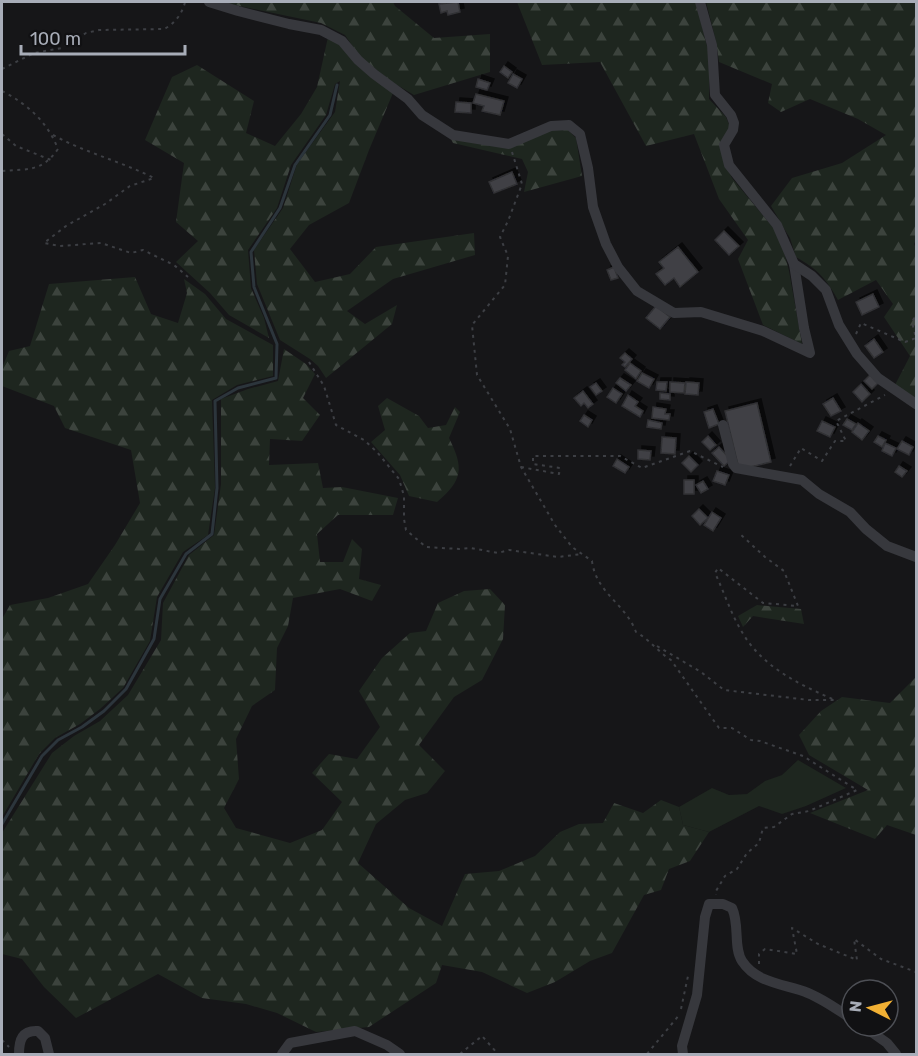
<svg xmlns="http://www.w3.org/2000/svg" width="918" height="1056" viewBox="0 0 918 1056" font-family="Rubik,sans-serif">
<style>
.green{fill:#1e261f}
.forest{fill:url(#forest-firs)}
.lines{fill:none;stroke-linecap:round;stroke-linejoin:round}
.stream{stroke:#2c353c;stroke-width:3}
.building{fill:#404145;stroke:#303034;stroke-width:1.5;filter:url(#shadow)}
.path{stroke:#3d3f44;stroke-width:2;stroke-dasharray:3 4.5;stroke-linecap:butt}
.street{stroke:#37383d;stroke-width:10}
</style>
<defs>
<pattern id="forest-firs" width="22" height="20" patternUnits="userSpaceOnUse" patternTransform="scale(1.5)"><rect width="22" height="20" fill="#1e261f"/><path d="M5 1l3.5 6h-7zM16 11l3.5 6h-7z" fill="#3c433d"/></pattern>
<filter id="shadow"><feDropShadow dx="4" dy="-4" stdDeviation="0" flood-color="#0009"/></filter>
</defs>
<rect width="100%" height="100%" fill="#161618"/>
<!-- green -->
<path class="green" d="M798,760L846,788L806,806L782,814L759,806L709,832L683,825L679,807L712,788L729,795L747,794L765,781L782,775Z"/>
<!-- forest -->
<g class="forest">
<path d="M220,2H393L395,6L434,38L490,34V72L414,95L392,82L360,57L345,35L321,23Z"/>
<path d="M517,2H696L709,54V99L726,117L730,127L725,164L732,178L780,236L789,271L802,344L763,325L738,259L748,240L719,199L694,134L646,146L600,62L542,65Z"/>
<path d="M706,2H916V240L914,244L916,248V398L895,385L910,356L884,317L893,304L876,280L838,300C826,278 817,269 796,257L790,238L771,206L792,178L842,163L886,135L858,119L810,99L781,112L768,103L772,84L719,62L716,41Z"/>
<path d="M328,37L347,50L393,93L369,150L349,203L309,225L290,249L315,282L350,274L376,247L474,233L475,255L393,279L347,311L365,324L397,305L392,324L326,378L318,366L310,359L280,340L257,284L254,250L283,208L297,164L335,112L340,81L335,84L326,115L291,165L277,208L248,250L251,288L264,318L269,338L229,315L210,293L176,262L198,241L176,222L184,163L145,140L172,77L197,65L254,101L246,133L275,146L301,114L317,87Z"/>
<path d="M554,129H567L576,138L582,176L524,192L528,172L522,159L453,143L450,137L512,147Z"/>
<path d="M135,277L151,314L178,323L187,293L184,279L205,294L226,319L273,345V376L237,385L212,400L215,488L208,535L183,552L157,597L150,641L123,688L100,709L80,724L55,738L39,754L2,817V619L10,605L48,598L88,584L115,545L140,503L131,450L65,428L54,406L2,386V368L9,351L30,346L49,284Z"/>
<path d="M284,349L306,364L315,374L303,398L320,415L302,441L270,439L269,465L318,463L323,488L342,487L398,498L393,515H338L317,534L320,562H343L352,539L362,549L359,579L381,585L372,601L340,589L293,598L288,626L277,648L275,690L252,706L236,739L239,779L224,808L236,828L290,843L322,830L342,802L312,773L329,754L357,759L380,727L359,691L382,658L410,633L426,631L438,603L464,591L490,589L505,605L503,639L482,680L454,697L419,745L445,771L427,793L405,800L376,824L358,863L409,908L442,926L465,874L499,871L535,856L560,832L579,824L603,823L614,803L643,813L661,800L679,807L683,825L709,832L690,861L669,869L661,890L644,895L612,953L590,961L555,982L527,993L482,972L442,965L436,983L369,1027L316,1032L277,1013L246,1004L202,998L158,974L76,1018L44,987L22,959L2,954V833L52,753L74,736L100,721L128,695L161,640L163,603L189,555L214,535L221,484V399L248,389L278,381Z"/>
<path d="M387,398L419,416L428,428L446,425L455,407L460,412L449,438C464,468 463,480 437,502L409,496L400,475L371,442L385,430L378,406Z"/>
<path d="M757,605L801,609L804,624L753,616L743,627L738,616Z"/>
<path d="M916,677V835L887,825L875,839L810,813L868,790L809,755L799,735L821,711L842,697L890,703Z"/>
</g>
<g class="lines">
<!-- stream -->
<path class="stream" d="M2,824L42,756L58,740L82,727L104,711L126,689L154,639L160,599L186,554L212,534L217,488L215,401L238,388L276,378L277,344L254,287L251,252L280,208L295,165L330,115L337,85"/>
</g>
<!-- building -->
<g class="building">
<path d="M458,2L460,12L448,15L447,11L441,13L439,4Z"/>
<path d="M504,66L512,72L508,78L500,72Z"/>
<path d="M513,74L522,79L517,88L508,83Z"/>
<path d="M478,79L490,83L487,90L476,87Z"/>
<path d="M476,94L504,101L500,115L482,111L484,106L473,103Z"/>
<path d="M456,102L471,103V113L455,112Z"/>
<path d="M512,172L517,184L494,193L489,182Z"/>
<path d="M724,231L739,246L729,255L715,240Z"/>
<path d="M678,247L698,272L680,287L674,278L665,285L656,274L664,268L659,262Z"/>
<path d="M614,267L618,278L611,280L607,270Z"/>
<path d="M873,294L879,307L862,315L856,302Z"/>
<path d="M656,306L670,317L660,329L646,318Z"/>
<path d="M874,339L883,352L874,358L865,346Z"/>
<path d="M625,353L632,359L625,367L622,365L625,362L620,358Z"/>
<path d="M630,363L641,371L636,379L625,370Z"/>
<path d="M642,373L654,379L649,388L637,381Z"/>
<path d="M870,375L878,383L872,389L864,381Z"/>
<path d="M620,378L631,385L626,391L616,383Z"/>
<path d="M657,382H667L666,391L656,390Z"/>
<path d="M670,382L685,383L684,393L670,392Z"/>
<path d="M686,382L699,383L698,395L685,394Z"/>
<path d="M596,383L602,391L596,395L590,387Z"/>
<path d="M861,384L870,394L862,402L853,392Z"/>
<path d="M613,388L622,394L616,403L607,397Z"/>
<path d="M583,391L593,404L588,408L584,403L581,406L574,398Z"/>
<path d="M660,393L670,394V400L660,399Z"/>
<path d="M628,395L638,402L635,406L643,411L640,417L622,406Z"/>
<path d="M833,398L841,411L831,416L823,404Z"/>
<path d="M757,403L771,462L746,468L738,465L725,411Z"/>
<path d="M653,407L666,409L665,414H670L669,420L652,418Z"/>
<path d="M713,409L719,424L709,428L704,412Z"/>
<path d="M584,415L592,420L588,427L580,421Z"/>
<path d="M847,419L856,424L852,430L843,425Z"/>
<path d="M648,420L662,423L661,429L647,427Z"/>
<path d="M822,421L835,427L830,437L817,431Z"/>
<path d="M858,423L869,431L862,440L852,432Z"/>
<path d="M708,436L716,445L710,450L702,442Z"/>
<path d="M878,436L886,440L882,447L874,442Z"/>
<path d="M662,437L676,438L675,454L661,453Z"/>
<path d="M902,441L913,447L909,455L897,449Z"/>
<path d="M885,443L896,448L892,456L882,451Z"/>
<path d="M719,447L731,460L724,466L712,453Z"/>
<path d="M638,450L651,451L650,460L638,459Z"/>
<path d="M689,456L698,465L691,472L682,463Z"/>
<path d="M617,459L629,467L625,473L613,466Z"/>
<path d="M899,466L907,471L902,477L895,472Z"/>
<path d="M717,471L729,475L725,485L713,481Z"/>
<rect x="684" y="480" width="10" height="14"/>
<path d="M703,481L708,489L701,493L696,485Z"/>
<path d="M699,509L708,518L700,525L692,516Z"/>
<path d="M712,512L721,518L713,531L704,525Z"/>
</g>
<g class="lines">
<!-- path -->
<g class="path">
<path d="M2,69L34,53L62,48L86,33L99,30L164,29C175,24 183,12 185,2"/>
<path d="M2,91C27,104 47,121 58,149C42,172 27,169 2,171"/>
<path d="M2,134L16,146L51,160"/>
<path d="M53,135C86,153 120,161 154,178L130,186L105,204L66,226L44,243L60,246L101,243L131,253L143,250L174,265L188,277"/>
<path d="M512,152L522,184L508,221L500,237L508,256L505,285L472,325L477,375L510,429L521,467L555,525L572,547L592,561C596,593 625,603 636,632C650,640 658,652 671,660L719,728H732L751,740L760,741L803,756L857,790L809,811L792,814L774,827L763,828L759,843L747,853L737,869L725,876L716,891V895"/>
<path d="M856,334L861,323L905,342L916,338L912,322L916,315"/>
<path d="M309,362L324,386L336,425L364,440L377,452L399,479L404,496V519L406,530L426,547L459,549L471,548L498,553L509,550L558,557L582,554"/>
<path d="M790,466L801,448L822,461L835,441H846L836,421L885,395"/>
<path d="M521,467L559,474L560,468L533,464V456H620L642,468L690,451L723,467"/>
<path d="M657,646L701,672L724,690L809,700H835C800,685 762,667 742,632C731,614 724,592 715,573L718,568L763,603L798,606L784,571L765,557L739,533"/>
<path d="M759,964V954L765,949L797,954L792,928L818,944L857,960L854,939L881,959L916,972"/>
<path d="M681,1009L688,976"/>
<path d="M2,1040L9,1047"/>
<path d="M460,1054L482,1036L498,1054"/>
<path d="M647,1054L680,1014"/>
</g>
<!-- street -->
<g class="street">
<path d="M209,2L238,11L289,24L321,30L342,41L358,60L374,74L408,99L422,115L453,135L509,144L551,126L569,125L580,134L588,168L593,207L606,244L618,267L637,291L674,313L701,312L763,331L810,353L804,328L794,264"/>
<path d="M700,2L712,45L715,95L731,115L734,123L733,130L724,145L729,165L777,225L794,264L812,276L826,290L839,325L857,354L878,378L916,404"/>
<path d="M723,425L733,464L736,468L802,480L819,494L850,512L866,529L887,546L916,557"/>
<path d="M863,1026L887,1043L896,1054"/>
<path d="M19,1054C19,1040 22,1030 38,1031L45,1038L49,1054"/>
<path d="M282,1054L290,1043L355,1031L387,1045L400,1054"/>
<path d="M683,1054L682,1046L697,995L705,917L709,904H723L732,908C740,925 733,947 742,961C757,984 786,984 808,993C823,999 838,1010 852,1019"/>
</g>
</g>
<!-- border -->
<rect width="918" height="1056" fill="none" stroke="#a8adb8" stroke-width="6"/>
<!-- north arrow -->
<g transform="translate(870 1008) rotate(276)"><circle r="28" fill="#111113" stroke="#4d4f55" stroke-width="1.5"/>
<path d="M0-4.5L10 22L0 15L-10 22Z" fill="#f2b134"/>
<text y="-9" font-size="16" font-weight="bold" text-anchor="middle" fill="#a8adb8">N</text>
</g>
<!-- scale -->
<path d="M21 45v9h164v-9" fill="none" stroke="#a8adb8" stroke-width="3"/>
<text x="30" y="45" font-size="18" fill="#a8adb8" stroke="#111113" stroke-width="4.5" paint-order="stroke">100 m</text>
</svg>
